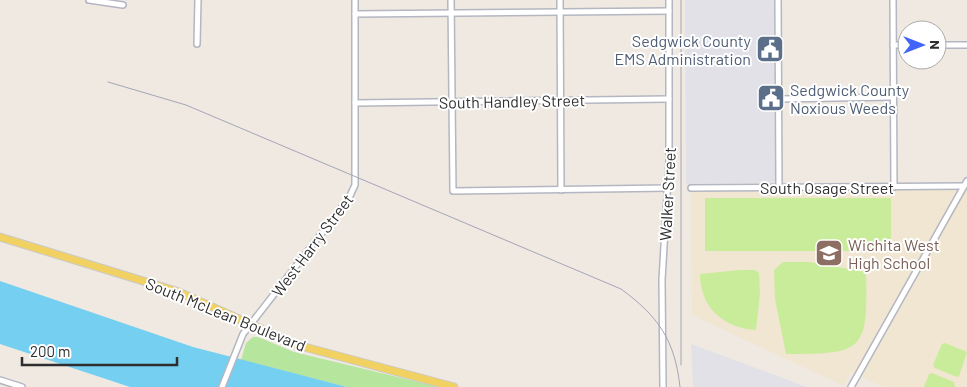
<svg xmlns="http://www.w3.org/2000/svg" width="967" height="387" viewBox="0 0 967 387" font-family="Barlow,sans-serif">
<style>
.industrial{fill:#e3e1e8}
.education{fill:#f0e6d1}
.green{fill:#b6e59e}
.pitch{fill:#c9ec9a}
.water{fill:#75cff0}
.lines{fill:none;stroke-linecap:round;stroke-linejoin:round}
.minor-casing{stroke:#b4b7c1;stroke-width:8}
.major-casing{stroke:#c9c9c9;stroke-width:9}
.minor{stroke:#fff;stroke-width:5}
.major{stroke:#f2d163;stroke-width:7}
.rail{stroke:#a3a6b8;stroke-width:1}
.labels{text-anchor:middle;dominant-baseline:central;stroke-width:4;stroke-linejoin:round;paint-order:stroke}
.service-label{font-size:16px;fill:#4e5e75;stroke:#fff;text-anchor:end}
.street-label{font-size:16px;fill:#2e2e2e;stroke:#fff}
.education-label{font-size:16px;fill:#785e54;stroke:#fff;text-anchor:start}
</style>
<rect width="100%" height="100%" fill="#efe9e1"/>
<!-- industrial -->
<g class="industrial">
<path d="M685,0H774L775,181L774,183L686,184Z"/>
<path d="M691,344L807,387H693Z"/>
</g>
<!-- education -->
<path class="education" d="M967,189V387H884L851,372L844,386L692,315L691,192Z"/>
<!-- green -->
<path class="green" d="M253,337H258L294,352L439,387H347L241,360L246,343Z"/>
<!-- pitch -->
<g class="pitch">
<rect x="705" y="198" width="186" height="53"/>
<path d="M783,262H809L866,272C868,351 864,354 786,354L775,299L774,270Z"/>
<path d="M740,270H755L759,273L760,293L756,330C724,328 700,308 700,274Z"/>
<path d="M945,343L967,352L959,376L957,377L935,368L933,365L942,344Z"/>
<path d="M932,373L954,382L955,387H924L929,374Z"/>
</g>
<!-- water -->
<path class="water" d="M0,281L193,347L347,387H130L0,344Z"/>
<g class="lines">
<!-- minor casing -->
<g class="minor-casing">
<g id="minor">
<path d="M89,0L123,5"/>
<path d="M451,0L453,191L669,188"/>
<path d="M560,0L561,190"/>
<path d="M778,0L779,188"/>
<path d="M893,0L894,187"/>
<path d="M355,14L669,11"/>
<path d="M197,44L198,0"/>
<path d="M893,45H907"/>
<path d="M937,45H967"/>
<path d="M779,99L893,97"/>
<path d="M355,103L669,99"/>
<path d="M691,188L964,186"/>
<path d="M0,380L22,387"/>
<path d="M222,387L243,334L349,198L355,185V0"/>
<path d="M663,387L662,280L669,162V0"/>
<path d="M851,387L967,181"/>
</g>
</g>
<!-- major casing -->
<g class="major-casing">
<path id="major" d="M0,237L179,292L297,345L454,387"/>
</g>
<!-- minor -->
<use href="#minor" class="minor"/>
<!-- major -->
<use href="#major" class="major"/>
<!-- rail -->
<g class="rail">
<path d="M681,0V365"/>
<path d="M108,82L186,105L621,289C658,316 675,340 680,387"/>
</g>
</g>
<!-- icons -->
<defs>
<g id="civic-square" transform="scale(1.4375)"><rect x="-9" y="-9" width="18" height="18" rx="4" fill="#5c6f8a" stroke="#fff"/><path d="M-.6-6.5H3V-4.5H.6V-3L4-1V1h2V6H-6V1h2V-1L-.6-3ZM-1.2 2.5V6h2.4V2.5Z" fill="#fff"/></g>
<g id="school-square" transform="scale(1.4375)"><rect x="-9" y="-9" width="18" height="18" rx="4" fill="#8d6e63" stroke="#fff"/><path d="M0-5L7-2L0 1L-7-2ZM-4 1L0 2.5L4 1V4Q0 6-4 4Z" fill="#fff"/></g>
</defs>
<g fill-rule="evenodd">
<use href="#civic-square" x="770" y="49"/>
<use href="#civic-square" x="771" y="98"/>
<use href="#school-square" x="829" y="253"/>
</g>
<g class="labels">
<!-- service labels -->
<g class="service-label">
<text x="751" y="40">Sedgwick County<tspan x="751" dy="18">EMS Administration</tspan></text>
<text x="790" y="89" text-anchor="start">Sedgwick County<tspan x="790" dy="18">Noxious Weeds</tspan></text>
</g>
<!-- street labels -->
<g class="street-label">
<text transform="translate(512 101) rotate(-1)">South Handley Street</text>
<text x="827" y="187">South Osage Street</text>
<text transform="translate(667 194) rotate(-87)">Walker Street</text>
<text transform="translate(312 245) rotate(-53)">West Harry Street</text>
<text transform="translate(226 314) rotate(22)">South McLean Boulevard</text>
</g>
<!-- education labels -->
<g class="education-label">
<text x="848" y="244">Wichita West<tspan x="848" dy="18">High School</tspan></text>
</g>
</g>
<!-- north arrow -->
<g transform="translate(922 45) rotate(90)"><circle r="24" fill="#ffffff" stroke="#ababab"/>
<path d="M0-4L9 19L0 12L-9 19Z" fill="#4264fb"/>
<text y="-8" font-size="14" font-weight="bold" text-anchor="middle" fill="#2e2e2e">N</text>
</g>
<!-- scale -->
<path d="M22 357v8h155v-8" fill="none" stroke="#2e2e2e" stroke-width="2.5"/>
<text x="30" y="357" font-size="15" fill="#2e2e2e" stroke="#ffffff" stroke-width="4" paint-order="stroke">200 m</text>
</svg>
